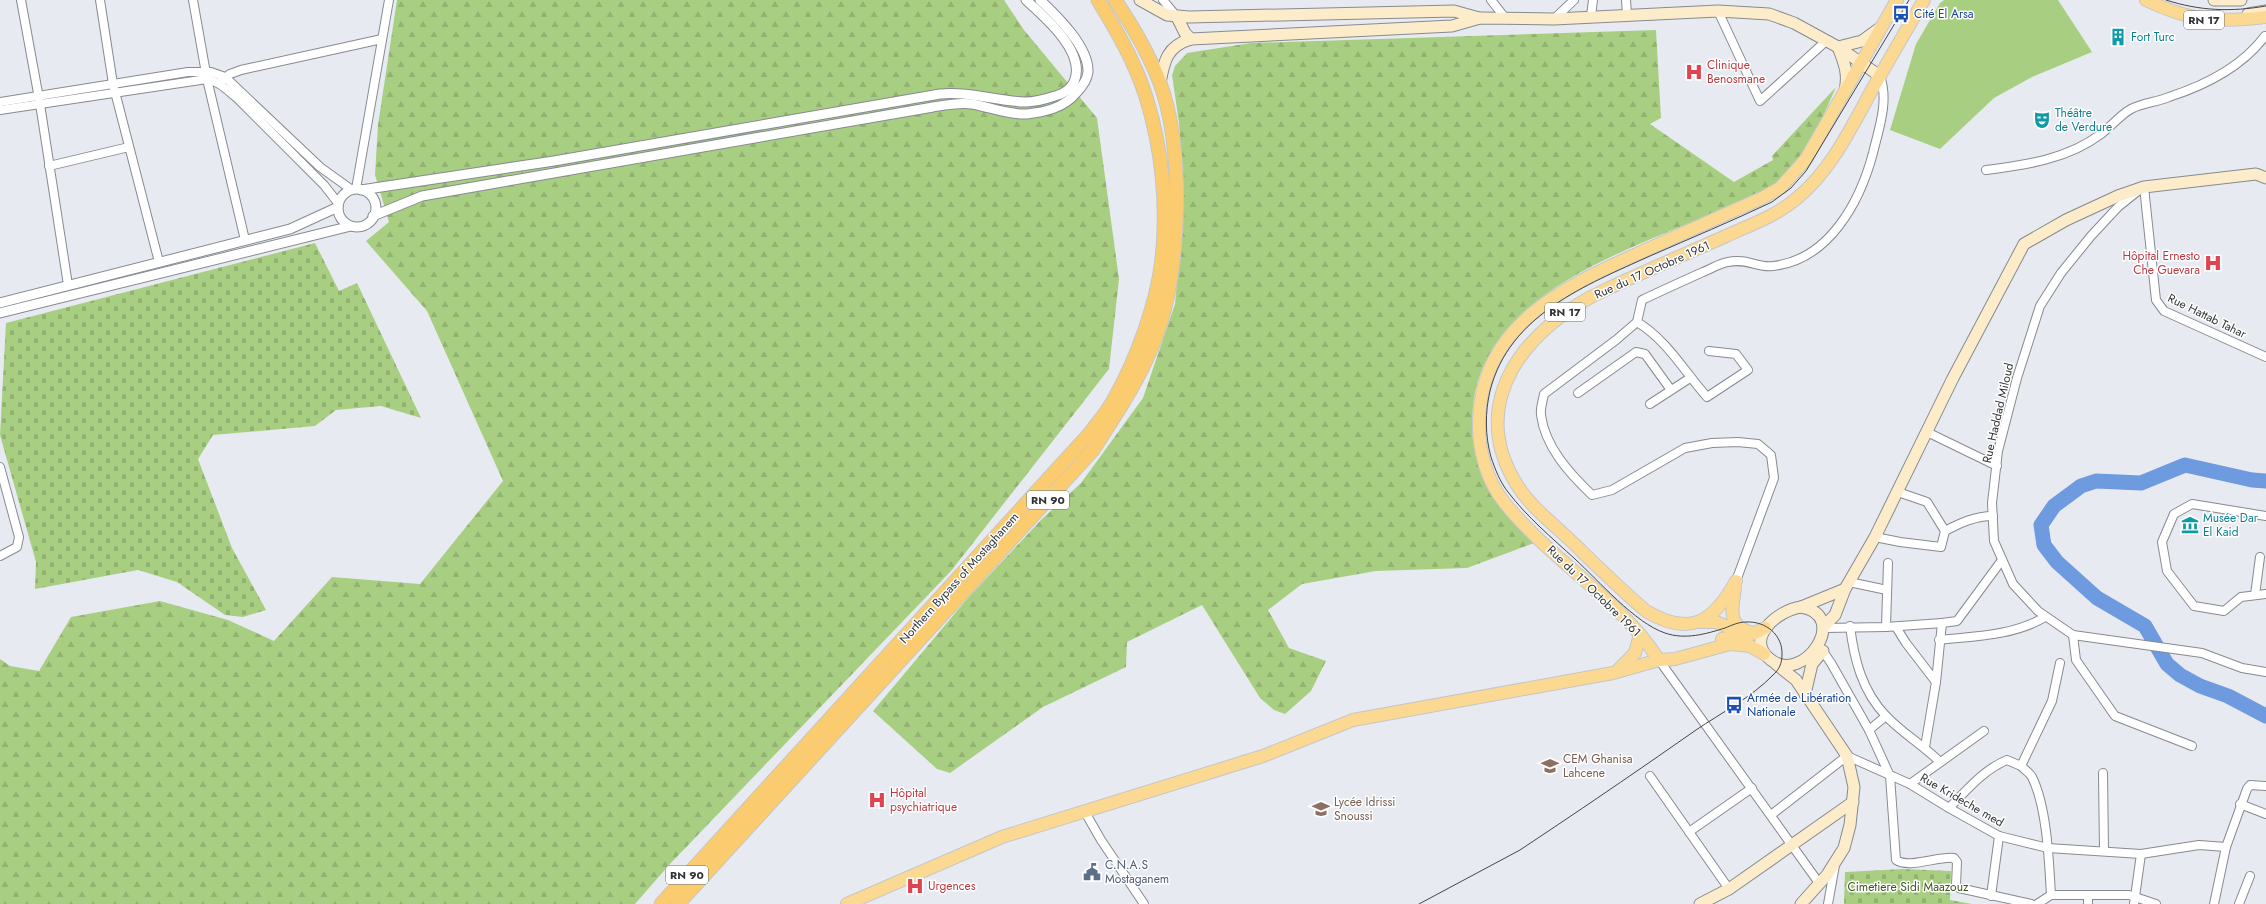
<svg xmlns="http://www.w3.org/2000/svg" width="2266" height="904" viewBox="0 0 2266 904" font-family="Jost,sans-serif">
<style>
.green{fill:#a8cf81}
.forest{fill:url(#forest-firs)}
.cemetery{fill:url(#cemetery-stones)}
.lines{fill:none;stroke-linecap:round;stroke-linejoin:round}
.river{stroke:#6e9ae0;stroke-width:15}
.minor-casing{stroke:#878a90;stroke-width:10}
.tertiary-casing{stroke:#878a90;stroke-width:11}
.secondary-casing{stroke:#878a90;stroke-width:13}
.primary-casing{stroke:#c6c6c7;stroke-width:14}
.trunk-casing{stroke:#c6c6c7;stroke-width:15}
.minor{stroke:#fff;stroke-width:8}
.tertiary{stroke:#fff;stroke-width:9}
.secondary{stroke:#fdecc9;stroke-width:11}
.primary{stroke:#fbd993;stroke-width:12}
.trunk{stroke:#facc6f;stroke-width:13}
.tram{stroke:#454649;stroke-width:1}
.labels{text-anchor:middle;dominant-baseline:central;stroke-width:3;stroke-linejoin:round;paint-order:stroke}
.shield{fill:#fff;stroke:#707072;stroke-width:1}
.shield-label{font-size:11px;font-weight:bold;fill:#323336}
.transit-label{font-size:12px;fill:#164399;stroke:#fff;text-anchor:start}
.culture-label{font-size:12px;fill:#0d838f;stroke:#fff;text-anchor:start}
.health-label{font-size:12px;fill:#be3a42;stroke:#fff;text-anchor:start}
.street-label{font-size:12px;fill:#323336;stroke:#fff}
.education-label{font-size:12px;fill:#785e54;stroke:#fff;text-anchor:start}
.service-label{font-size:12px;fill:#4e5e75;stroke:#fff;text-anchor:start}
.park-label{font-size:12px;fill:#3d571f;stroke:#fff}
</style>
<defs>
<pattern id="forest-firs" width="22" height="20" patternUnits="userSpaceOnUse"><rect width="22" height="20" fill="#a8cf81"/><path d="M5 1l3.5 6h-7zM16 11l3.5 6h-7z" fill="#91b270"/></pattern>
<pattern id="cemetery-stones" width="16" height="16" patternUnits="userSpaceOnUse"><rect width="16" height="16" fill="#a8cf81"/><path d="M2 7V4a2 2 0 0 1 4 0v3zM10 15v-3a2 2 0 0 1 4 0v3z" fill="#91b270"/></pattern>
</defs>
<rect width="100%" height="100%" fill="#e7ebf1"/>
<!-- green -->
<path class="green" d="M1944,0H2058L2092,52L2032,77L1994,98L1940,149L1890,130L1916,44L1940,3Z"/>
<!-- forest -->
<g class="forest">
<path d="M397,0H1004L1024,30L1097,118L1119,279L1109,369L951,571L669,865L635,904H0V659L10,666L39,671L71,617L160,601L228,620L274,641L332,577L420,584L503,481L427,311L366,241L389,222L375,175L378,125Z"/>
<path d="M1656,30L1661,118L1650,124L1734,182L1773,160L1772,156L1836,87C1824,114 1809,153 1787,174C1773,188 1743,199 1725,207C1635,250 1486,288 1473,406C1467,468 1493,502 1534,543L1467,568L1376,571L1302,584L1268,610L1289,648L1326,661L1311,691L1285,714L1274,710L1260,698L1202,605L1127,642L1126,667L1043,707L950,773L937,769L873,711L967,599L1041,520L1081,483L1143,398L1175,304L1184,198L1179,123L1172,75L1175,66L1187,53L1251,43Z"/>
</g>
<!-- cemetery -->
<g class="cemetery">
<path d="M315,243L339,291L357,283L421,418L381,406L336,410L315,426L213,435L198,459L232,548L266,610L243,617L225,615L177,582L138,570L35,589L36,562L0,435L6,323Z"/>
<path d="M1903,869L1951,871L1950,900L1972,904H1844L1845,872Z"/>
</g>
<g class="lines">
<!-- river -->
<path class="river" d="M2266,481L2252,480L2185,465L2141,483L2096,481L2081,486L2054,506L2041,525L2044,545L2057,562L2097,598L2145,626L2167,664L2180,675L2200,686L2228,696L2266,716"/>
<!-- minor casing -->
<g class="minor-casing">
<g id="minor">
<path d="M21,0L40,104L68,285"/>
<path d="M100,0L113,84L159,262"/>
<path d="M193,0L207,79L245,240"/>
<path d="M1163,0L1177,17"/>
<path d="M1491,0L1506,19"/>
<path d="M1626,0L1627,14"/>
<path d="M1718,11L1760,101L1826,41"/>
<path d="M1591,16L1593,0"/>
<path d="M1554,19L1574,0"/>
<path d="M221,81L230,74L241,70L382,39"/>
<path d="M0,102L188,72H211L225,77L320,167L352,190"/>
<path d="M0,110L207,79C220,82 227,90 237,98L324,185L338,203"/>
<path d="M49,166L129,147"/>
<path d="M1986,170C2026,165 2068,159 2101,134C2112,126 2120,115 2131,109C2142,103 2158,102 2169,97C2206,85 2242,67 2265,36"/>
<path d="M2144,187L2156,300L2164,311L2266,357"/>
<path d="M356,189L389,0"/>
<path d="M2138,191L2118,207L2091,236L2061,273L2040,306L2017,378L1998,451L1992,503L1994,541L2013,584L2038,611L2073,635L2202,653L2242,668L2266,672"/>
<path d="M1637,322C1667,340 1684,371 1707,397L1748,370L1736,354L1709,351"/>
<path d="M1578,393L1636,352L1645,354L1671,390"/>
<path d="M1650,404L1690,378"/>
<path d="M1927,432L1997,466"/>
<path d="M0,467L19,537L17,547L0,556"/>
<path d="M2266,516L2192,504L2174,514L2162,542L2167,571L2194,606L2224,611L2241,597L2266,594"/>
<path d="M1945,531C1960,523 1975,516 1993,516"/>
<path d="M1875,537L1900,542L1941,547L1945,531L1927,502L1898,492"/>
<path d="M1736,581L1774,478L1771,455L1758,444L1738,442L1712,443L1685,448L1612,490L1592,495C1570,474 1545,447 1541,415C1540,409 1543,400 1544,394L1616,340L1637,322L1642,300C1663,290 1683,281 1703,272C1711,269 1720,263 1728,262C1747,258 1758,268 1773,266C1829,260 1860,202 1873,153C1879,128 1889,101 1880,76"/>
<path d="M1849,582L1887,590"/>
<path d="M2255,595L2260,557"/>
<path d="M1942,623L1957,621L2002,560"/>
<path d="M1850,626C1854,659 1862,691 1886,716C1902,733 1923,745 1940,762"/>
<path d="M1886,627L1888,563"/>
<path d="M1896,627L1906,643L1936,682"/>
<path d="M1824,628L1886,627L1942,623L1936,682L1925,747"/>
<path d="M2073,635L2076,660L2115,716L2192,746"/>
<path d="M1939,640C1975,636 2013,636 2045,617"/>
<path d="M1820,647L1831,663L1869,730L1890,776L1896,860C1910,869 1937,856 1954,858L1957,862L1956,885L1959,888L2031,904"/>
<path d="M1659,660L1819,883"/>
<path d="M1869,730L1886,716"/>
<path d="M2103,773L2104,851"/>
<path d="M1650,776L1729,889"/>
<path d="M1910,784L1984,731"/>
<path d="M2240,804L2266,814"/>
<path d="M1949,808C1967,790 1983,770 2007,760L2021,766"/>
<path d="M1085,812L1101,840L1144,904"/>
<path d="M1771,815L1847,756L1910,784L1949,808L1999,836L2048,848L2141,854L2199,845L2226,847"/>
<path d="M1689,832L1752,788"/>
<path d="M2051,895H2129L2156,904"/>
<path d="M1991,896L1999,836"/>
<path d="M1828,904L1835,865"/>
<path d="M2037,904L2051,895C2049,861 2047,807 2032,777C2030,773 2024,769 2021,766L2052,701L2060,663"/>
<path d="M2088,904V896"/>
<path d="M2134,904L2141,854"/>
<path d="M2214,904L2226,847L2247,789L2250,785L2266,786"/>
<path d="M2239,904L2250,876"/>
</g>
</g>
<!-- tertiary casing -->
<g class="tertiary-casing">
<g id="tertiary">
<circle cx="357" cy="208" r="19"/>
<path d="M361,190L554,161L940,94C969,91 996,101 1025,102C1035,102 1046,99 1055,96C1063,94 1070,90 1074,82C1087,53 1045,17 1026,0"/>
<path d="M373,216L422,196L933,107C945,105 960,102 972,104C989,107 1010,115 1027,114C1044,112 1064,108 1076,93C1082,87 1087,81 1088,72C1089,47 1057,16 1040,0"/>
<path d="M0,303L290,229L338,207"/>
<path d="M0,313L351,226"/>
</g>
</g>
<!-- secondary casing -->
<g class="secondary-casing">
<g id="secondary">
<path d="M1140,0L1167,15L1189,17L1454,11L1479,18"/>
<path d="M2214,0H2241"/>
<path d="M2248,14L2266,11"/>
<path d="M1177,17L1185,33L1191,39"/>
<path d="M1838,47L1862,41L1880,28"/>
<path d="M1838,47C1844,62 1849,74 1845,90"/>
<path d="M1160,83C1164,61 1167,46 1191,39L1452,26L1480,18L1554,19L1718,11L1769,14L1794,23L1838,47L1880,76"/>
<path d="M1801,607C1851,615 1804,685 1771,660C1743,639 1778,610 1801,607Z"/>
<path d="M1801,607L1845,589"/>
<path d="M1824,626L1835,615L1845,589L1875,537L1953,378L2024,244L2066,220L2118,196L2144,187L2256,174L2266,178"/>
<path d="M1776,664L1796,680L1847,756L1854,787L1850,825L1844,848L1827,875L1801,904"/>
<path d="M1805,694L1812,664L1823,651"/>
<path d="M1700,904L1729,889L1853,802"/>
</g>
</g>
<!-- primary casing -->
<g class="primary-casing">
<g id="primary">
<path d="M2146,0C2189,21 2219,23 2266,17"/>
<path d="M1736,581C1713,623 1690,637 1646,611C1619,588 1594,563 1569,539C1551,522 1530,506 1517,485C1464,400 1529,325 1605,290C1645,271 1686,254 1726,236C1750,225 1776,216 1796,199C1831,171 1852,126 1873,88C1890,58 1907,29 1924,0"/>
<path d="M1735,588C1732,609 1726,628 1754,633"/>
<path d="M1701,622H1716L1744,633"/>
<path d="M1722,639L1755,633L1765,628"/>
<path d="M1659,660C1618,597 1550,560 1504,502C1486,480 1478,448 1479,421C1481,322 1570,284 1648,249C1686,232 1724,215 1762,198L1780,188L1806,159L1897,0"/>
<path d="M1619,669L1635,653L1640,634"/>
<path d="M847,904L1002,837L1263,756L1353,720L1613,673L1659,660L1675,659L1730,644L1750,646L1764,654"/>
</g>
</g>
<!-- trunk casing -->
<g class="trunk-casing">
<g id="trunk">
<path d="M661,904L1090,433C1098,422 1107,412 1113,401C1136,361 1157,304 1162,259C1168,206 1162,148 1146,97C1135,62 1117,31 1098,0"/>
<path d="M678,904L1093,450C1117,413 1142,376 1157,334C1181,269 1184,148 1160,83C1149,54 1132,25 1115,0"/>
</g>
</g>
<!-- minor -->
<use href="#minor" class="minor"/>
<!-- tertiary -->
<use href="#tertiary" class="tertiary"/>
<!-- secondary -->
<use href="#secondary" class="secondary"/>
<!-- primary -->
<use href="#primary" class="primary"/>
<!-- trunk -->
<use href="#trunk" class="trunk"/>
<!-- tram -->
<g class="tram">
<path d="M2166,0C2200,11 2231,12 2266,6"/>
<path d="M1419,904L1520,850L1544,834C1595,800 1646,765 1696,730C1721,713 1752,697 1773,675C1779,670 1782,663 1782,655C1783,635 1766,621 1746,622C1739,622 1732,625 1725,628C1706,634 1685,640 1665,633C1635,623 1599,581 1575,559C1552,538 1527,517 1508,492C1500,482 1495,469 1491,457C1485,436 1485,412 1490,391C1509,315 1586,285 1650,256C1691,238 1732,221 1772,202L1791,188L1806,171L1909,0"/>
</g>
</g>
<!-- icons -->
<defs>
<g id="bus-bare" transform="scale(1.38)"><path d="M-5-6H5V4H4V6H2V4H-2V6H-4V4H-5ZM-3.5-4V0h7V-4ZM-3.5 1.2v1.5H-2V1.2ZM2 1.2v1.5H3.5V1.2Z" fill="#1a4fb4" stroke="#fff" stroke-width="2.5" paint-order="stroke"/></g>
<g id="building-bare" transform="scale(1.38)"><path d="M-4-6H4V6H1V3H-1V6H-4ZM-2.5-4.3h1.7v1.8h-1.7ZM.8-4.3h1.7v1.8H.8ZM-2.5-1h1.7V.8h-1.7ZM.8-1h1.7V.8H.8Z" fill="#0f9aa8" stroke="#fff" stroke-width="2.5" paint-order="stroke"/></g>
<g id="hospital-bare" transform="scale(1.38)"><path d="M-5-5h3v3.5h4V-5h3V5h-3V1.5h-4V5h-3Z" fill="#e0444e" stroke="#fff" stroke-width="2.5" paint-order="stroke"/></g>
<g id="theatre-bare" transform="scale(1.38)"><path d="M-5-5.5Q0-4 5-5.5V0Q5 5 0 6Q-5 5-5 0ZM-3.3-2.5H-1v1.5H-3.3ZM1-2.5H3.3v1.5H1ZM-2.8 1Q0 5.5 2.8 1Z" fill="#0f9aa8" stroke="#fff" stroke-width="2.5" paint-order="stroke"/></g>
<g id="museum-bare" transform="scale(1.38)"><path d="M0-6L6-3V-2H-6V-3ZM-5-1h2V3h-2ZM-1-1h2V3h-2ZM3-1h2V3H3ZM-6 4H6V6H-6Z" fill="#0f9aa8" stroke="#fff" stroke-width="2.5" paint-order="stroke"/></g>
<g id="school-bare" transform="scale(1.38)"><path d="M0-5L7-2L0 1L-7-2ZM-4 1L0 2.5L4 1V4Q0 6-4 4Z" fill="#8d6e63" stroke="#fff" stroke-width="2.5" paint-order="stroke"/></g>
<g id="civic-bare" transform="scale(1.38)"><path d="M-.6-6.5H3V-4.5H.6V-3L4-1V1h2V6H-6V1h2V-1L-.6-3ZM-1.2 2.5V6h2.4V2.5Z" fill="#5c6f8a" stroke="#fff" stroke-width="2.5" paint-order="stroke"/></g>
</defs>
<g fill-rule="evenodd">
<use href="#bus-bare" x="1901" y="14"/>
<use href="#building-bare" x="2118" y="37"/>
<use href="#hospital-bare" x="1694" y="72"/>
<use href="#theatre-bare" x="2042" y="120"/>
<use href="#hospital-bare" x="2213" y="263"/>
<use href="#museum-bare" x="2190" y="525"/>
<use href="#bus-bare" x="1734" y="705"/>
<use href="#school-bare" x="1550" y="766"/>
<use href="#hospital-bare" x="877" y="800"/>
<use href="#school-bare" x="1321" y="809"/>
<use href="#civic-bare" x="1092" y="872"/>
<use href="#hospital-bare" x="915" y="886"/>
</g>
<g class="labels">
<!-- shield labels -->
<g class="shield">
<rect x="2184" y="11" width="40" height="18" rx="3"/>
<rect x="1545" y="303" width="40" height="18" rx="3"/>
<rect x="1027" y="491" width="42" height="18" rx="3"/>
<rect x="666" y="866" width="42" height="18" rx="3"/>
</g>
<g class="shield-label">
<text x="2204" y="20">RN 17</text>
<text x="1565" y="312">RN 17</text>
<text x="1048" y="500">RN 90</text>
<text x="687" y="875">RN 90</text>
</g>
<!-- transit labels -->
<g class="transit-label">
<text x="1914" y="14">Cité El Arsa</text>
<text x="1747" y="698">Armée de Libération<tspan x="1747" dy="14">Nationale</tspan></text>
</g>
<!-- culture labels -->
<g class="culture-label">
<text x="2131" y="37">Fort Turc</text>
<text x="2055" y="113">Théâtre<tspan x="2055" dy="14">de Verdure</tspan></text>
<text x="2203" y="518">Musée Dar<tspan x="2203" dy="14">El Kaid</tspan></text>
</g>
<!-- health labels -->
<g class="health-label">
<text x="1707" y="65">Clinique<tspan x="1707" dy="14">Benosmane</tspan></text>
<text x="2200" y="256" text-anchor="end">Hôpital Ernesto<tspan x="2200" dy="14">Che Guevara</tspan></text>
<text x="890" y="793">Hôpital<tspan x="890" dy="14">psychiatrique</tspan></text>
<text x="928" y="886">Urgences</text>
</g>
<!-- street labels -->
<g class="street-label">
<text transform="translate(1652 270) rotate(-24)">Rue du 17 Octobre 1961</text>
<text transform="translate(2207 316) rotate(26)">Rue Hattab Tahar</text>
<text transform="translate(1998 413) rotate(-77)">Rue Haddad Miloud</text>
<text transform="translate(959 578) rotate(-48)">Northern Bypass of Mostaghanem</text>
<text transform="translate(1594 591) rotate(44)">Rue du 17 Octobre 1961</text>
<text transform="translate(1962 800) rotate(30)">Rue Krideche med</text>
</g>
<!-- education labels -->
<g class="education-label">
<text x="1563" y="759">CEM Ghanisa<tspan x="1563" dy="14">Lahcene</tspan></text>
<text x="1334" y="802">Lycée Idrissi<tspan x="1334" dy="14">Snoussi</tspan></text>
</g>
<!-- service labels -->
<g class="service-label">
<text x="1105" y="865">C.N.A.S<tspan x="1105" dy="14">Mostaganem</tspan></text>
</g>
<!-- park labels -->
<g class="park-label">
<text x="1908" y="887">Cimetiere Sidi Maazouz</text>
</g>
</g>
</svg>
